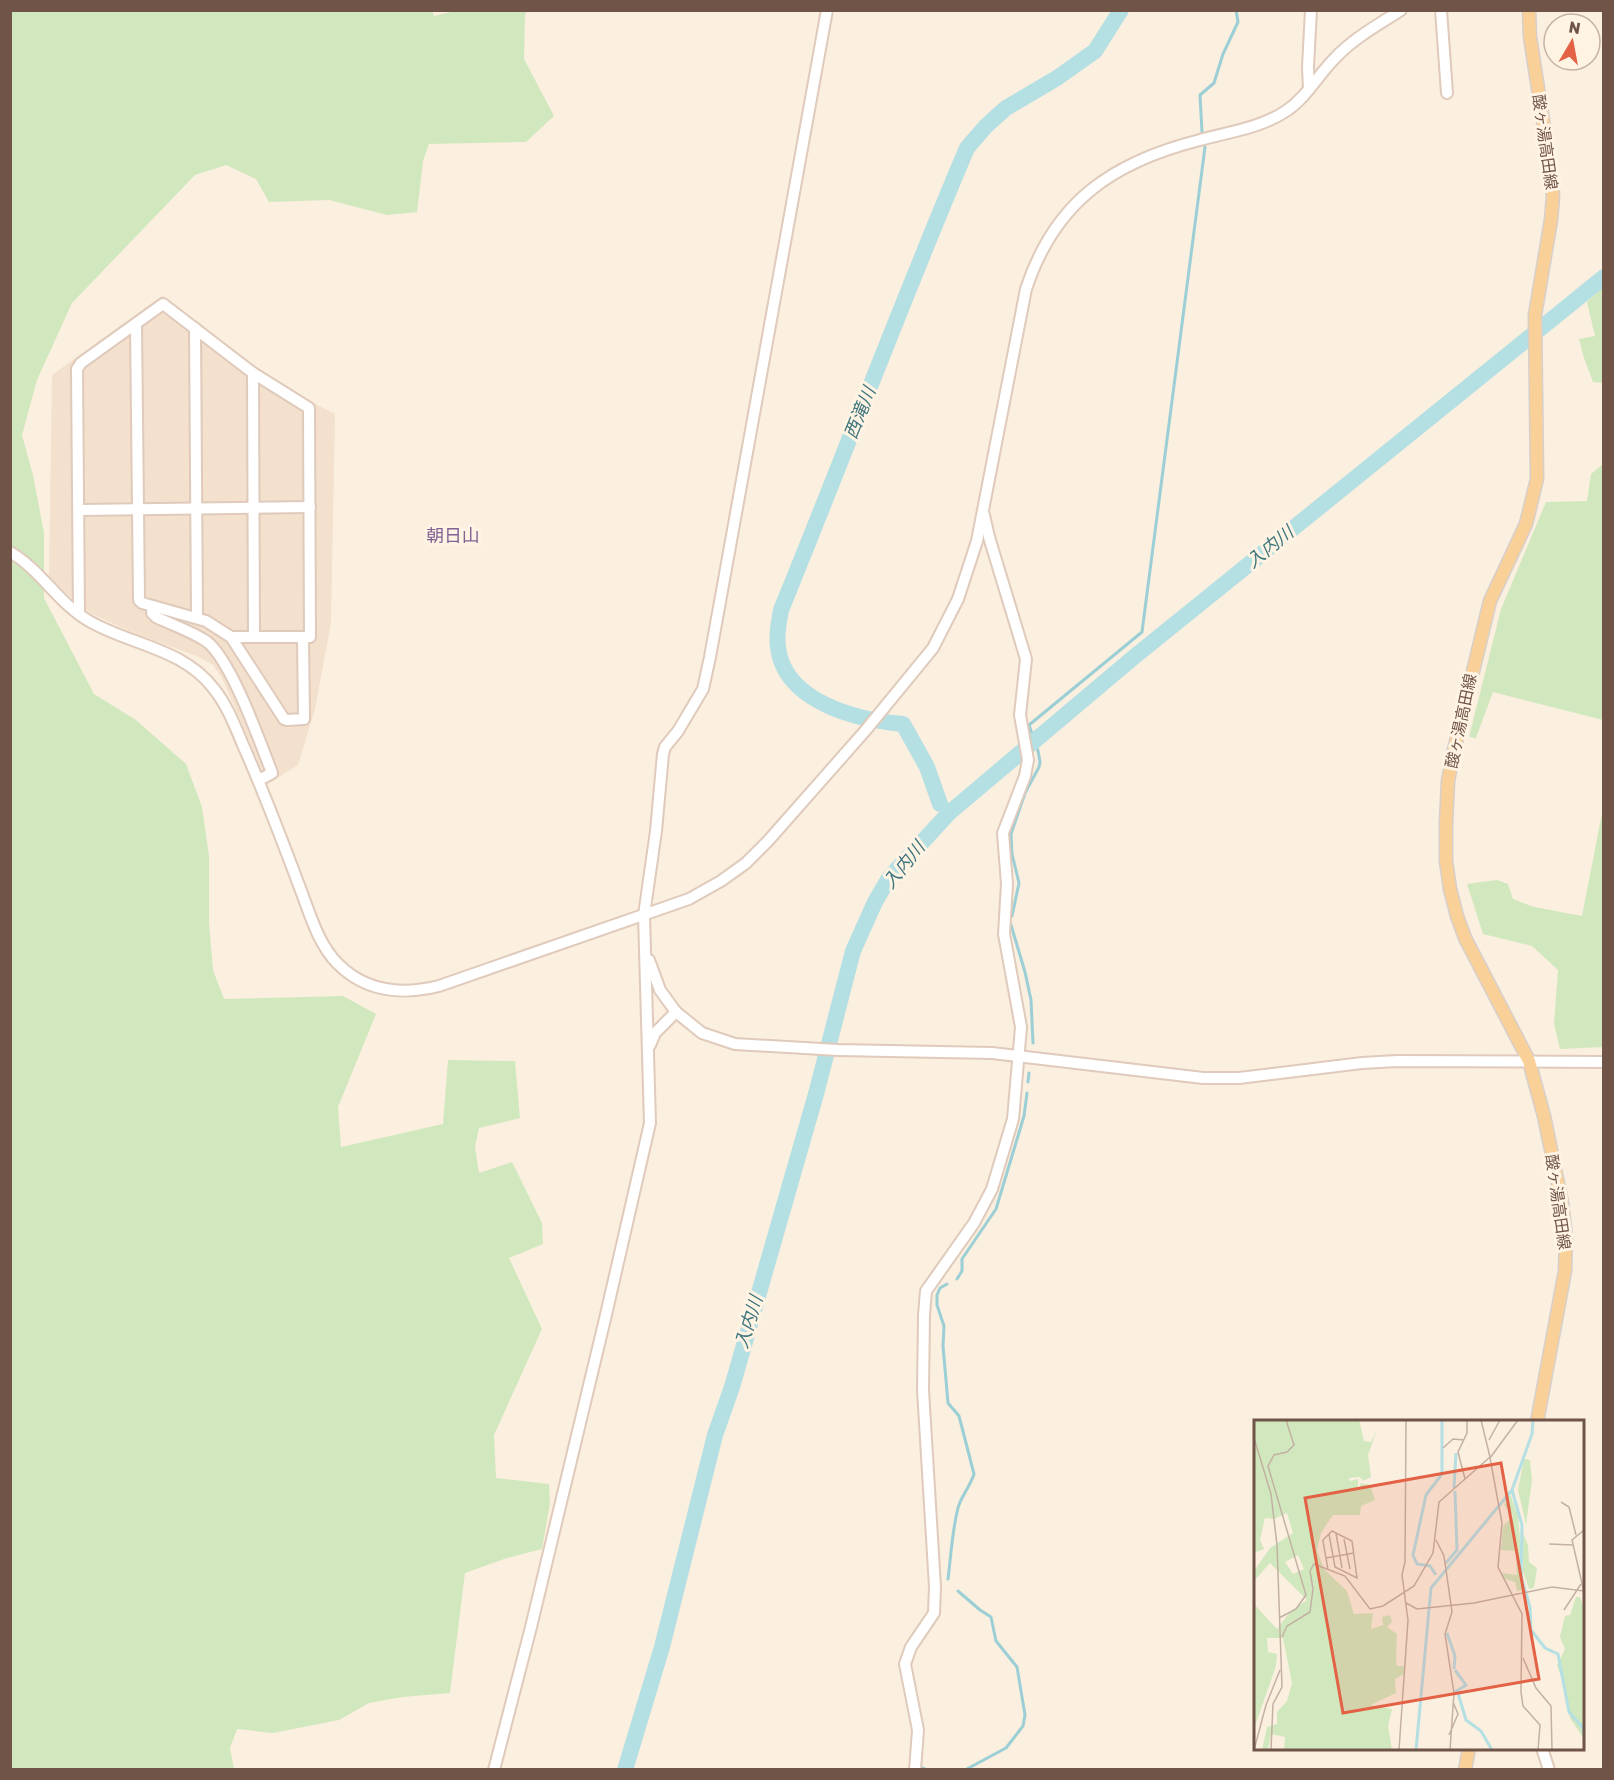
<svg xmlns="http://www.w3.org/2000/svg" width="1614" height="1780" viewBox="0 0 1614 1780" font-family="Rubik,'Noto Sans JP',sans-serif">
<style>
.residential{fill:#f3e0cd}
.green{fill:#d1e8be}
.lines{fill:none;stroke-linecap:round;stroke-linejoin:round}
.stream{stroke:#9bcfd5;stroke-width:3}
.river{stroke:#b4dfe3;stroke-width:16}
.minor-casing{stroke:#dfcabb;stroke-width:14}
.major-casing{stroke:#d7cfcc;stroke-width:15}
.minor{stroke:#fff;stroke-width:10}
.major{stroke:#f9d097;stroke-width:12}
.labels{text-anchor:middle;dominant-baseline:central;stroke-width:6;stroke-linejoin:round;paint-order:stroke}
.street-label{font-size:16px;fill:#705448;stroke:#fff3e4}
.water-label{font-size:18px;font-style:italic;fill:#3f767d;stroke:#fff3e4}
.neighbourhood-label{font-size:18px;fill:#816394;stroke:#fff3e4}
.inset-river{fill:none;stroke:#b4dfe3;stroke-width:3}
.inset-road{fill:none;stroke:#c3b1a3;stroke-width:1.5}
.view{fill:#e36145;fill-opacity:0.15;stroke:#e36145;stroke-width:3}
.inset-edge{fill:none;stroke:#705448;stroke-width:3}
</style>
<rect width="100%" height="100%" fill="#fbefdf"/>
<!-- residential -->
<path class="residential" d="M162,296L270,381L335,414L331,623L315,709L298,765L268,784L222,678L213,665L199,657L129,631L90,613L49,579L52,375Z"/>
<!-- green -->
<g class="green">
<path d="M432,10L434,16L455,11H527L525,15L524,59L554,116L526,142L429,144L423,161L417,212L387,215L329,200L269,202L256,179L226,165L195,175L72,303L37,380L22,435L33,475L44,533V598L94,694L136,720L186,764L202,807L209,856V923L213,970L224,999L343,996L376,1014L338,1107L341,1147L443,1124L448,1060L515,1061L520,1118L479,1128L475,1147L479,1173L512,1162L542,1223L543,1244L509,1258L542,1329L494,1435L496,1478L549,1484L550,1503L542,1549L507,1558L465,1573L450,1693L402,1697L369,1703L339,1720L273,1733L237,1729L230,1748L234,1769L11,1770V11Z"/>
<path d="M1603,288V383L1593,382L1584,358L1579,339L1595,336L1587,302Z"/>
<path d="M1603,464V720L1493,692L1476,738L1469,737L1501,609L1546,502L1587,501L1591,474Z"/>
<path d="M1603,808V1047L1560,1049L1554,1024L1558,970L1532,946L1483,934L1467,884L1497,880L1508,884L1513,899L1534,907L1582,916Z"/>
</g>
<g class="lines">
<!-- stream -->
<g class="stream">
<path d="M1202,132L1200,95L1214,83L1223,54L1238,22L1236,10"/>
<path d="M1012,916L1019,883L1012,854L1011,834L1025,793L1039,767L1040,762L1038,751L1029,725L1142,632L1205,147"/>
<path d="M1011,925L1025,972L1031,1000L1033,1043"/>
<path d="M1028,1082L1029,1073"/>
<path d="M957,1279L962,1271V1259L996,1209L1024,1116L1027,1093"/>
<path d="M947,1284L940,1288L937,1295V1305L944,1326L943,1346L948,1403L959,1416L974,1474C970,1487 961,1496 958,1508C952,1531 951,1556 948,1579"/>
<path d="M958,1591L980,1610L991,1617L996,1641L1017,1667L1025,1715L1023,1726L1006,1748L965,1770"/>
<path d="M923,1768L927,1770"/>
</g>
<!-- river -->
<g class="river">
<path d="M940,804L927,767L903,724C857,720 784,702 778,647C776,634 779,622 781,610C844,456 902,301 967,148L986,126L1006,108L1057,78L1095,51L1121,10"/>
<path d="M625,1770L662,1647L715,1435L732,1387L816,1094L853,951L875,902L889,878L949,813L1134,657L1604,277"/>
</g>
<!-- minor casing -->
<g class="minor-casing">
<g id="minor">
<path d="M1441,10L1447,93"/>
<path d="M1309,89L1308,67L1311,10"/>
<path d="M136,324L139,600L142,603L206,621L231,637L284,719L287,720L304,719L303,638"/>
<path d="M195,328L197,618"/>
<path d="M253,373L254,637"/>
<path d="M79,510L310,507"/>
<path d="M10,552C41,570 58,603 89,621C130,645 183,648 214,689C227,705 235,726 243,745C264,792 282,840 300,888C310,914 318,944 338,964C366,992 403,995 439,986L689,899L721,881L746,863L768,841L865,731L933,648L958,599L977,541L1026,289C1055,201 1113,162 1200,140C1228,132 1261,128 1286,111C1306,98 1318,75 1335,58C1354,38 1378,25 1401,10"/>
<path d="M153,606L152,613L156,617C172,625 191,631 206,641C231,659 260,742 272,773L259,780"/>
<path d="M79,614L77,369L81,363L163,304L253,373L309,408L310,637H231"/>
<path d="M649,960L660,990L676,1012L702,1033L735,1044L838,1050L992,1053L1203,1078H1239L1362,1063L1397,1061L1604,1062"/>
<path d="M650,1045L655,1033L676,1012"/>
<path d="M1542,1748L1549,1770"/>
<path d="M494,1770L531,1627L605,1319L650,1123L644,915L656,831L663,754L665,747L678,731L703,689L710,657L827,10"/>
<path d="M915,1770L918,1730L905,1664L911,1647L934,1613L935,1587L923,1390L924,1315L926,1291L974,1223L992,1189L1013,1119L1021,1027L1004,934L1007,884L1003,833L1025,776L1028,760L1020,715L1026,659L989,537L984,515"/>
</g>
</g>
<!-- major casing -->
<g class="major-casing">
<g id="major">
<path d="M1529,10L1530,37L1551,172L1553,197L1551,220L1535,315L1537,479L1526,524L1490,601L1454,750L1448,781L1446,823V861L1450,889L1457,916L1465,938L1529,1061L1544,1116L1562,1203L1566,1238L1565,1271L1537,1422"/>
<path d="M1465,1770L1469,1748"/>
</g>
</g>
<!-- minor -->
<use href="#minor" class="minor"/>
<!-- major -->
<use href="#major" class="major"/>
</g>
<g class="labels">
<!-- street labels -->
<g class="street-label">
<text transform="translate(1545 142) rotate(82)">酸ヶ湯高田線</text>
<text transform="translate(1461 721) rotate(-78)">酸ヶ湯高田線</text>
<text transform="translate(1558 1202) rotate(82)">酸ヶ湯高田線</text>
</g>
<!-- water labels -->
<g class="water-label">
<text transform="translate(860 413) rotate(-68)">西滝川</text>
<text transform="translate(1270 547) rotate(-39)">入内川</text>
<text transform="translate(904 865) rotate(-51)">入内川</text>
<text transform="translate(749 1322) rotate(-73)">入内川</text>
</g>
<!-- neighbourhood labels -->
<g class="neighbourhood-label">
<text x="453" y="536">朝日山</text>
</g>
</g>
<!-- overview -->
<g transform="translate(1254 1420)">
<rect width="330" height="330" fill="#fbefdf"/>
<path d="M0,0H105L110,21L117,22L123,10L114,35L117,57L109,61L106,57L95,58L96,61L104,59V70L107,63L116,65L121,80L107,86L106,95H79L67,113L63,130L70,149L93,171L100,194L119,193L117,209L129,205L128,197L136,195L138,202L133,207L143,214L142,241L143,246H150V254L141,259L142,273L117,285L138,289L134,306L138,330H30L31,317L17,314L14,330H8L13,307L23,304V292L33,281L38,263L29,218H13L14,232L23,234L22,246L0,309V184L23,209L36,192L53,180L16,143L0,161V151L16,128L39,113L33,93L20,99L11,98L6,120L10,129L0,133ZM44,135L50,149L39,154L31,142ZM270,39L276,40L278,60L272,105L264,70ZM256,74L264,95L270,170L263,171L261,162L251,159L248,153L263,155L262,131L247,130L249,106L259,96L250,85ZM269,113L274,125L275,142L283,148L280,168L275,169L269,152ZM322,177H326L330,190V319L316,298L312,270L303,245L311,229L306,217L311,196L316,195Z" fill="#d1e8be" fill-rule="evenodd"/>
<path class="inset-river" d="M200,68L202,33M258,70L268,105L267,156L276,187L277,210L291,228L304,234L315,292L329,308L330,317M192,143L203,130L201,71M182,155L176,146L163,144L159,135L172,75L188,54V0M193,213L201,236L200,249M201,272L212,265L201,250M204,273L212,300L227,311L238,330M162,330L177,168L258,70L278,14L279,0"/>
<path class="inset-road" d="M264,0L236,38L248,103L244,147L268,194L267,272L269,286L286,305L284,330M0,18L17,74L23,125L28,267L19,284L17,330M235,20L246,0M189,28L199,19L210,20M211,59L204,32L213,13V0M307,82L315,87L322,115M330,110L318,120L330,172M82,113L88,148M90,119L96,149M182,120L190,136L198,192L191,214L200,273L196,330M295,124L319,125M72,138L100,133M74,150L69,121V120L78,111L98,121L103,158L81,147L75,114M152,183L163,189L220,183L298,167L330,171M310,190L327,164M25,198L42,189L52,175L14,46L20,35L33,32L40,25L32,0M28,217L33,206L56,192L59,169L56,151L60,144L91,156L116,189L129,186L160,166L179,133L185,82L236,37L227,0M269,238L282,268L297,286L298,330M195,315L204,294L199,282M0,330L12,285L26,250M145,330L154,200L148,155L151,142L152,0"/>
<path class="view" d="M247,43L285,259L89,293L51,78Z"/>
<rect width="330" height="330" class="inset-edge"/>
</g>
<!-- border -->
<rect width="1614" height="1780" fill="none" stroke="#705448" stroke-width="24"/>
<!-- north arrow -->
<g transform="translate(1572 42) rotate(10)"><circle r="28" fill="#fff3e4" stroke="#c6b3a6" stroke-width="1.5"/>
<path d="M0-4.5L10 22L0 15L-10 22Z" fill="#e36145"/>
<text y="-9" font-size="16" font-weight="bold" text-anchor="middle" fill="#705448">N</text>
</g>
</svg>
